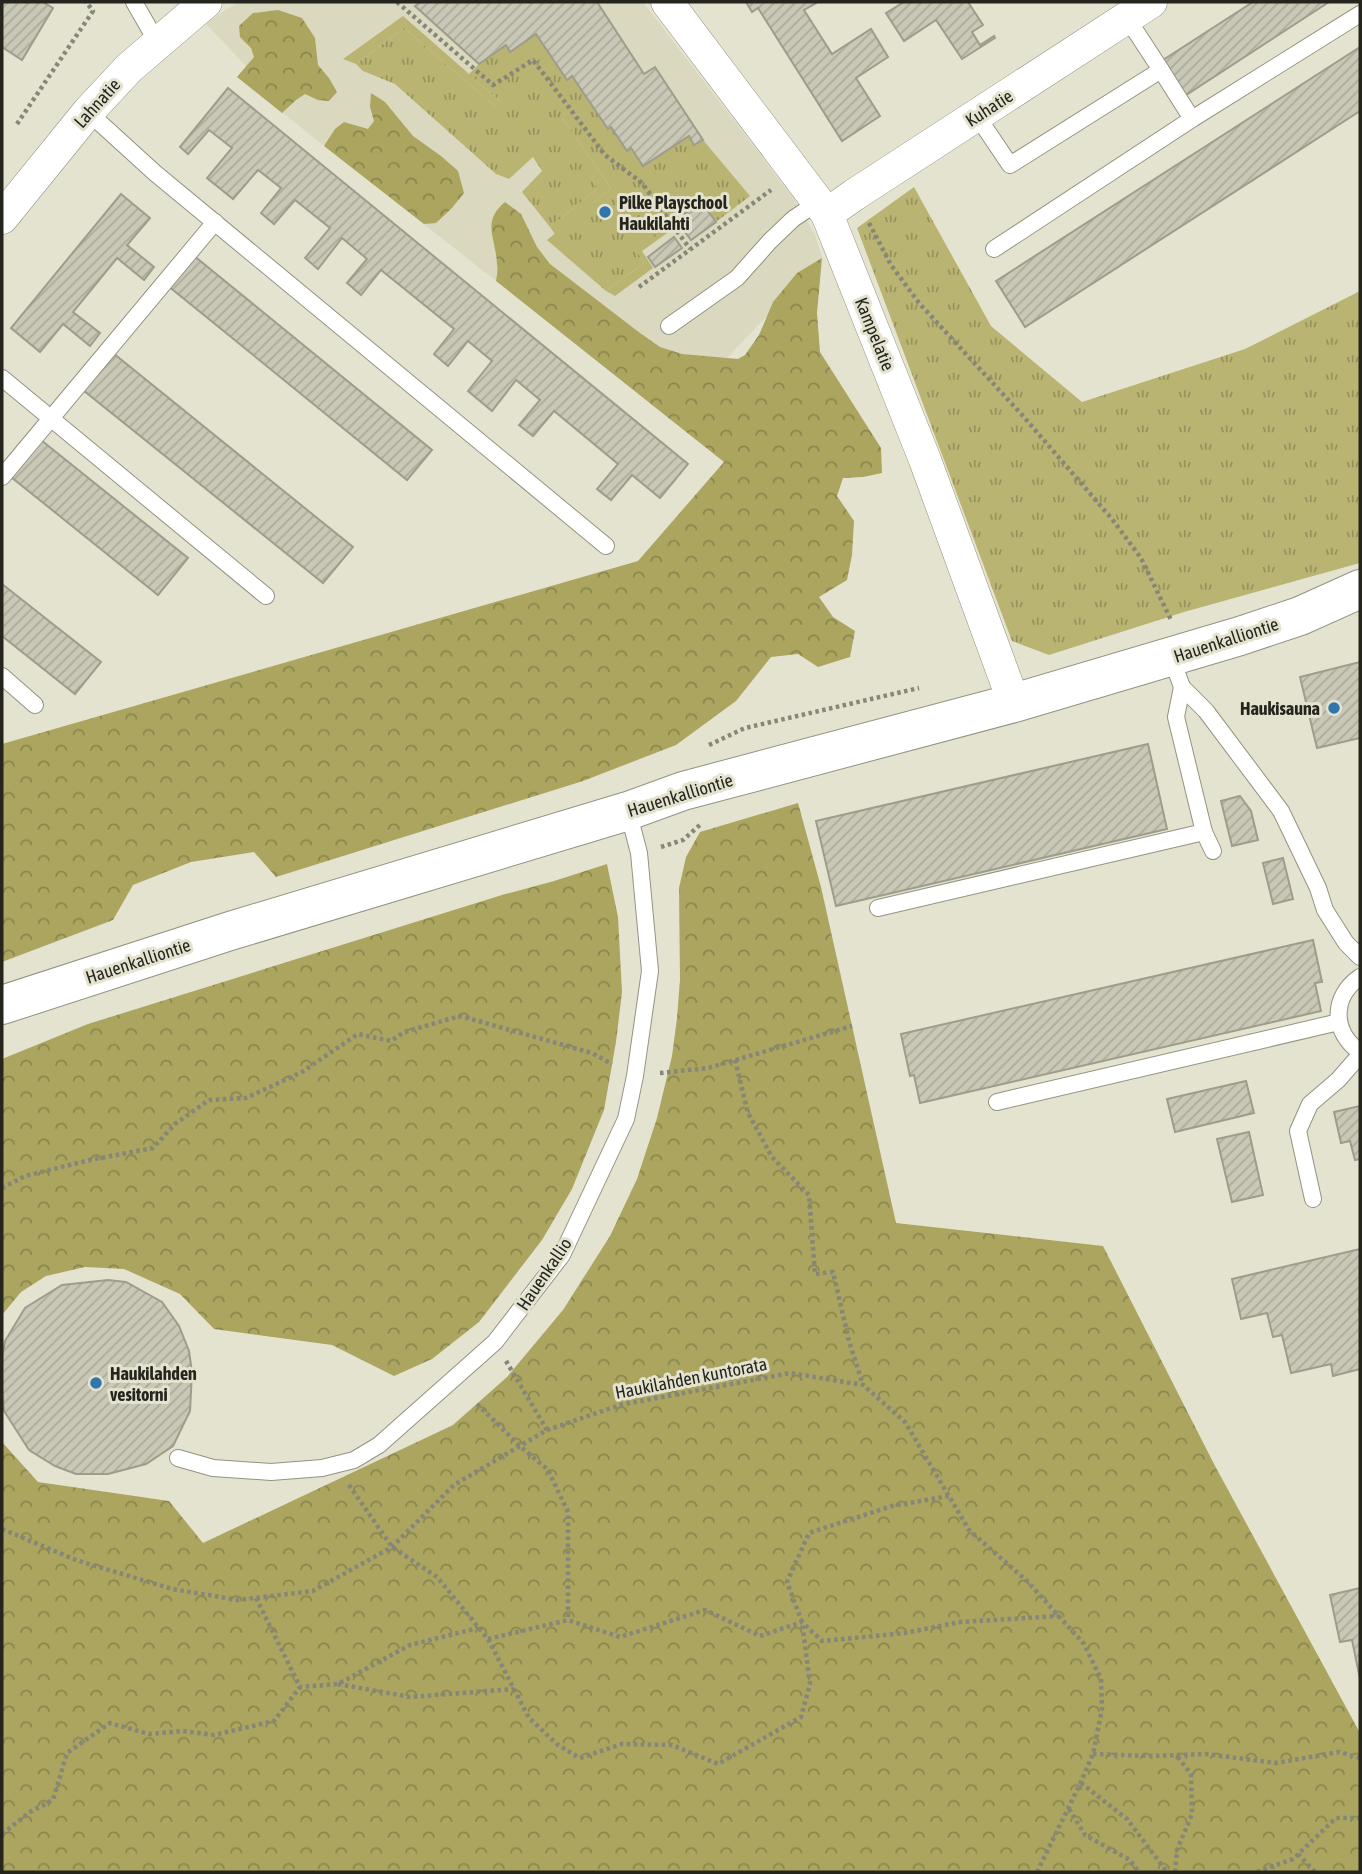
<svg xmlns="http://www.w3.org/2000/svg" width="1362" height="1874" viewBox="0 0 1362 1874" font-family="'Asap Condensed',sans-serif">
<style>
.built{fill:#dad8be}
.grass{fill:#bab472}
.forest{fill:url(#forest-crowns)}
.park{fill:url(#park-tufts)}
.building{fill:url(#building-hatch);stroke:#9e9c8b;stroke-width:2}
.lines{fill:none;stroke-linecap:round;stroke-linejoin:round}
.lane-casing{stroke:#949281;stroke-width:18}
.street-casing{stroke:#949281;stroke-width:33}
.secondary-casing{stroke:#949281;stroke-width:40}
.path{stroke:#868679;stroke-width:4.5;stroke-dasharray:3.5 3.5;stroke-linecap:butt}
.lane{stroke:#fff;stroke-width:16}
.street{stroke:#fff;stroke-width:32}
.secondary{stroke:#fff;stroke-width:38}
.poi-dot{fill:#3275ab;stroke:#e4e3d0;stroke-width:2.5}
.labels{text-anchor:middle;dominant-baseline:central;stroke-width:6;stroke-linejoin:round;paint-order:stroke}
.street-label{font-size:18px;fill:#25251e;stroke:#e4e3d0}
.poi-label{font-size:18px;font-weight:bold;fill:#25251e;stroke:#e4e3d0;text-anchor:start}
</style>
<defs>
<pattern id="forest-crowns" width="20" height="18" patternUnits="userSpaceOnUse" patternTransform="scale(1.75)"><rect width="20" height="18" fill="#aba55f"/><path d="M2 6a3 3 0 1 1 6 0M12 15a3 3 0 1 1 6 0" fill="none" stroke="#8b864e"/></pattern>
<pattern id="park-tufts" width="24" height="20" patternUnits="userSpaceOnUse" patternTransform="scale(1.75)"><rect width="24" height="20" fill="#bab472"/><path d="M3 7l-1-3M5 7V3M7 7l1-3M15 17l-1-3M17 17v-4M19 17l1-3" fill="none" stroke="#97925d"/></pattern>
<pattern id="building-hatch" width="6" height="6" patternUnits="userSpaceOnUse" patternTransform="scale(1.75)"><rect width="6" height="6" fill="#c9c7b5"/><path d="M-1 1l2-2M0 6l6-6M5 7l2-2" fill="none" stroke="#acab9b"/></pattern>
</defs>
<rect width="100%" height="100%" fill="#e4e3d0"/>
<!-- built -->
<path class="built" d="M239,2H643L794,199L815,235L822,258L670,418L237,77L247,67L205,23Z"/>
<!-- grass -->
<g class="grass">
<path d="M403,16L501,102L496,107L404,28L356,64L343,59Z"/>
<path d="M563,119L611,188L555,234L550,227L598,188L555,125Z"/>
<path d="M639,189L670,231L642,251L653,268L615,296L606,291L644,263L636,250L633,193Z"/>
</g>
<!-- forest -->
<g class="forest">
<path d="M278,10L302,18L315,38L318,65L329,78L337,92L329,101L318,100L305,94L296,100L282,113L237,77L254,57L251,48L240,37L239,26L253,13Z"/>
<path d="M371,93L385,102L413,136L441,156L458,171L464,193L452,208L436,223L424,224L324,146L335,129L344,122L368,129L374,121L370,107Z"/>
<path d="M505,202L521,214L537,247L550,264L640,333L660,347L682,354L738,359L745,355L759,335L773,302L797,273L822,258L817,313L820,352L881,448L882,473L863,477L843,478L837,496L854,521L852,555L847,580L819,597L833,617L855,631L850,657L818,667L798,654L771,657L736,701L676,745L583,781L276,877L254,852L191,862L133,885L113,920L2,962V744L638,561L724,462L496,281C497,276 498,270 497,264C496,238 481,222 505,202Z"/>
<path d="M798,803L821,887L896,1223L1103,1246L1214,1464L1360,1733V1872H2V1442L38,1482L169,1501L203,1543L453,1425L507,1377L563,1310L610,1236L637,1179L657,1118L672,1056L677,1018L680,980L679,888L686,857L700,832Z"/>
<path d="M607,864L618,917L622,992L616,1042L604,1110L572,1189L542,1240L479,1322L432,1359L394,1376L332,1345L214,1329L180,1294L124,1269L85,1267L46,1276L21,1292L2,1315V1059L88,1024L502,895L554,881Z"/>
</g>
<!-- park -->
<g class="park">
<path d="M404,28L496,107L500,101L469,74L479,64L506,45L511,51L536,34L566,80L572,76L607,128L611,127L631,148L643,166L689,136L694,145L703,140L750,196L716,222L701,202L680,225L670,231L638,189L634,193L661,232L636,250L644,263L606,291L547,240L611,188L563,119L556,125L598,188L550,227L522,192L542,171L533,157L509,179L496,174L395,84L363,71L356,64Z"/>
<path d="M914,187L991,326L1082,402L1245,349L1360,291V563L1184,612L1049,655L1012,641L857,228Z"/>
</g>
<!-- building -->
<g class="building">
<path d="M4,2H43L53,8L22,60L2,47V6Z"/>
<path d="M421,2H597L644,74L655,67L703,140L694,145L689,136L643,166L631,148L627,151L611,127L608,129L572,76L567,80L536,34L510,52L506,45L479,64L415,6Z"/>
<path d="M746,2H818L804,10L832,54L871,29L888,57L856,78L880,116L842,141L758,8L752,12Z"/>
<path d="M904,2H968L983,25L972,32L980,45L994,36L995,38L962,59L936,20L904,41L886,13Z"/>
<path d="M1253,2H1329L1186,95L1163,60Z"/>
<path d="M1360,47V111L1025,327L996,281Z"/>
<path d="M228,88L688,464L660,498L632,475L611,500L597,489L618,464L554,411L533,436L519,425L540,400L516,380L492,411L468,391L492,361L468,341L448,366L434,354L454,329L381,270L361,295L347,283L367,259L342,238L318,269L305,258L330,228L295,200L274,224L261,213L281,188L258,170L233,199L207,178L232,148L209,130L188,154L180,147Z"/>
<path d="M121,194L150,218L127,245L154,267L144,280L117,258L73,312L100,333L90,346L63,324L40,352L11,328Z"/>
<path d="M701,202L716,222L691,240L676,220Z"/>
<path d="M674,237L682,248L655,267L648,257Z"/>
<path d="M193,255L432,450L407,480L167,285Z"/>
<path d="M113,353L353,547L323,583L83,390Z"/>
<path d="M41,440L188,558L158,595L11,477Z"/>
<path d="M2,584L101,662L75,694L2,636Z"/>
<path d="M1360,662V738L1317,748L1300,677Z"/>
<path d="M1148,744L1167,829L836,906L816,821Z"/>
<path d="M1240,796L1251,811L1258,840L1232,846L1221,801Z"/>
<path d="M1283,858L1293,899L1273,904L1263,863Z"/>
<path d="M1313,940L1322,982L1315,983L1321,1011L920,1103L914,1075L910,1076L901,1034Z"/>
<path d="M1246,1081L1254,1113L1175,1132L1167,1099Z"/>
<path d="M1360,1106V1159L1355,1160L1350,1141L1341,1143L1334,1112Z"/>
<path d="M1249,1132L1263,1195L1232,1202L1217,1139Z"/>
<path d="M1360,1249V1308L1359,1309L1360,1316V1369L1333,1376L1331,1364L1291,1373L1282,1335L1273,1337L1267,1313L1241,1319L1232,1279Z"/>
<path d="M108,1280L126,1282L162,1302L179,1326L189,1351L192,1372L190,1411L173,1446L146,1464L108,1474H76L55,1466L29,1450L4,1411L2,1394V1357L5,1341L25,1308L62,1285Z"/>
<path d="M1360,1588V1679L1352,1640L1340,1642L1330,1595Z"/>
</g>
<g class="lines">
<!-- lane casing -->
<g class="lane-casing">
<g id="lane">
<path d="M134,2L157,42"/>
<path d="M1161,70L1192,119"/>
<path d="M88,112L155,173L606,546"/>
<path d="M977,116L1010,165L1161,70L1127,18"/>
<path d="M994,249L1192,119L1360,14"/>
<path d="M669,326L737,278L770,241L793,219L818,202"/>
<path d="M2,378L266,596"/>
<path d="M2,477L215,222"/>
<path d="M1171,657L1182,687L1206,711L1281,811L1318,888L1325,910L1346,943L1360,957"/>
<path d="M2,676L35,705"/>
<path d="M1204,832L1213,851"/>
<path d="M878,908L1204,832L1176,717L1182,687"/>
<path d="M1360,977C1331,997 1332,1032 1360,1052"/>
<path d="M997,1102L1339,1022"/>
<path d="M1313,1199L1298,1131L1310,1104L1338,1080L1360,1055"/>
<path d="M178,1458L213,1468L271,1472L322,1468L354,1460L379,1445L495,1342L562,1255L626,1119L635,1076L650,971L639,853L628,811"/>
</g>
</g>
<!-- street casing -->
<g class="street-casing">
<g id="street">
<path d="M667,2L827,214L925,460L1014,703"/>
<path d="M827,214L854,195L1151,2"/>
<path d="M2,218L88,112L129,68L206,2"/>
</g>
</g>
<!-- secondary casing -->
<g class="secondary-casing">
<path id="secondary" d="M2,1005L230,931L628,811L683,791L1014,703L1240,636L1300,616L1360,589"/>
</g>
<!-- path -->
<g class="path">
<path d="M397,2L493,85L533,60L605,155L642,183L690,249"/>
<path d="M17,124L93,11L86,2"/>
<path d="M869,223L891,265L919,303L1023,416L1112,519L1141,558L1171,620"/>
<path d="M639,287L771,190"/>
<path d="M709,745L745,728L919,688"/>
<path d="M661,847L683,840L701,824"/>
<path d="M735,1060L748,1113L772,1157L809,1195L815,1274L833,1272L849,1341L863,1385"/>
<path d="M660,1073L708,1068L852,1026"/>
<path d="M2,1188L25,1176L90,1160L153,1148L175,1124L209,1100L246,1098L302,1072L358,1034L391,1041L404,1032L460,1016L592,1053L612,1064"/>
<path d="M506,1361L547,1430"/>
<path d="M477,1404L520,1446L548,1470L568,1512V1620"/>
<path d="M349,1485L392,1547L437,1577L488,1639L529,1718L558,1745L580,1758L622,1744L672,1745L718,1764L801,1717L810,1684L802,1622L787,1582L809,1533L892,1506L949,1496"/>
<path d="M2,1529L76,1560L172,1589L238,1600L313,1591L392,1547L454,1485L547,1430L620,1405L790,1373L863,1385L905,1422L969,1530L1028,1582L1084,1644L1101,1679L1102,1709L1093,1754L1081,1782L1037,1872"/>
<path d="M256,1598L300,1687L338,1684L410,1645L478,1628"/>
<path d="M488,1639L568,1620L620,1637L705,1610L760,1636L802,1622L822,1641L905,1633L960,1622L1059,1616"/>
<path d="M338,1684L410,1697L514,1689"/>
<path d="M1093,1754L1149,1756L1206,1754L1276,1763L1339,1752L1360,1758"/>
<path d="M1081,1783L1127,1819L1167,1872"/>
<path d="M1069,1809L1085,1835L1130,1860L1139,1872"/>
<path d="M2,1834L30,1812L53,1800L67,1753L110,1723L149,1734L183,1731L214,1735L274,1721L300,1687"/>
<path d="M1298,1854L1315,1872"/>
<path d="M1175,1872L1177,1850L1192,1814L1191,1774L1176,1755"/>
<path d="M1257,1872L1293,1859L1336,1818H1360"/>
</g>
<!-- lane -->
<use href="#lane" class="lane"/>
<!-- street -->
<use href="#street" class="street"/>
<!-- secondary -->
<use href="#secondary" class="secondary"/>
</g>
<!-- markers -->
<g class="poi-dot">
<circle cx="605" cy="212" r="7"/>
<circle cx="1334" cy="708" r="7"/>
<circle cx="96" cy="1383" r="7"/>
</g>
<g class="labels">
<!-- street labels -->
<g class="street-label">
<text transform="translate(97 103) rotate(-48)">Lahnatie</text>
<text transform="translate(989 108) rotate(-33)">Kuhatie</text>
<text transform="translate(875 334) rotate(68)">Kampelatie</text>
<text transform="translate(1226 640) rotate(-18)">Hauenkalliontie</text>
<text transform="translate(680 795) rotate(-17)">Hauenkalliontie</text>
<text transform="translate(138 961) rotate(-18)">Hauenkalliontie</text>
<text transform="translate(544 1274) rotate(-56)">Hauenkallio</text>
<text transform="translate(691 1378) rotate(-11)">Haukilahden kuntorata</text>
</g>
<!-- poi labels -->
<g class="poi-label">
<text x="619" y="202">Pilke Playschool<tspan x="619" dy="21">Haukilahti</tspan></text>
<text x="1320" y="708" text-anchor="end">Haukisauna</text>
<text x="110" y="1373">Haukilahden<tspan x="110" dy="21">vesitorni</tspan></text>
</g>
</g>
<!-- border -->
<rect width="1362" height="1874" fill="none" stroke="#25251e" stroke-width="7"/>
</svg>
